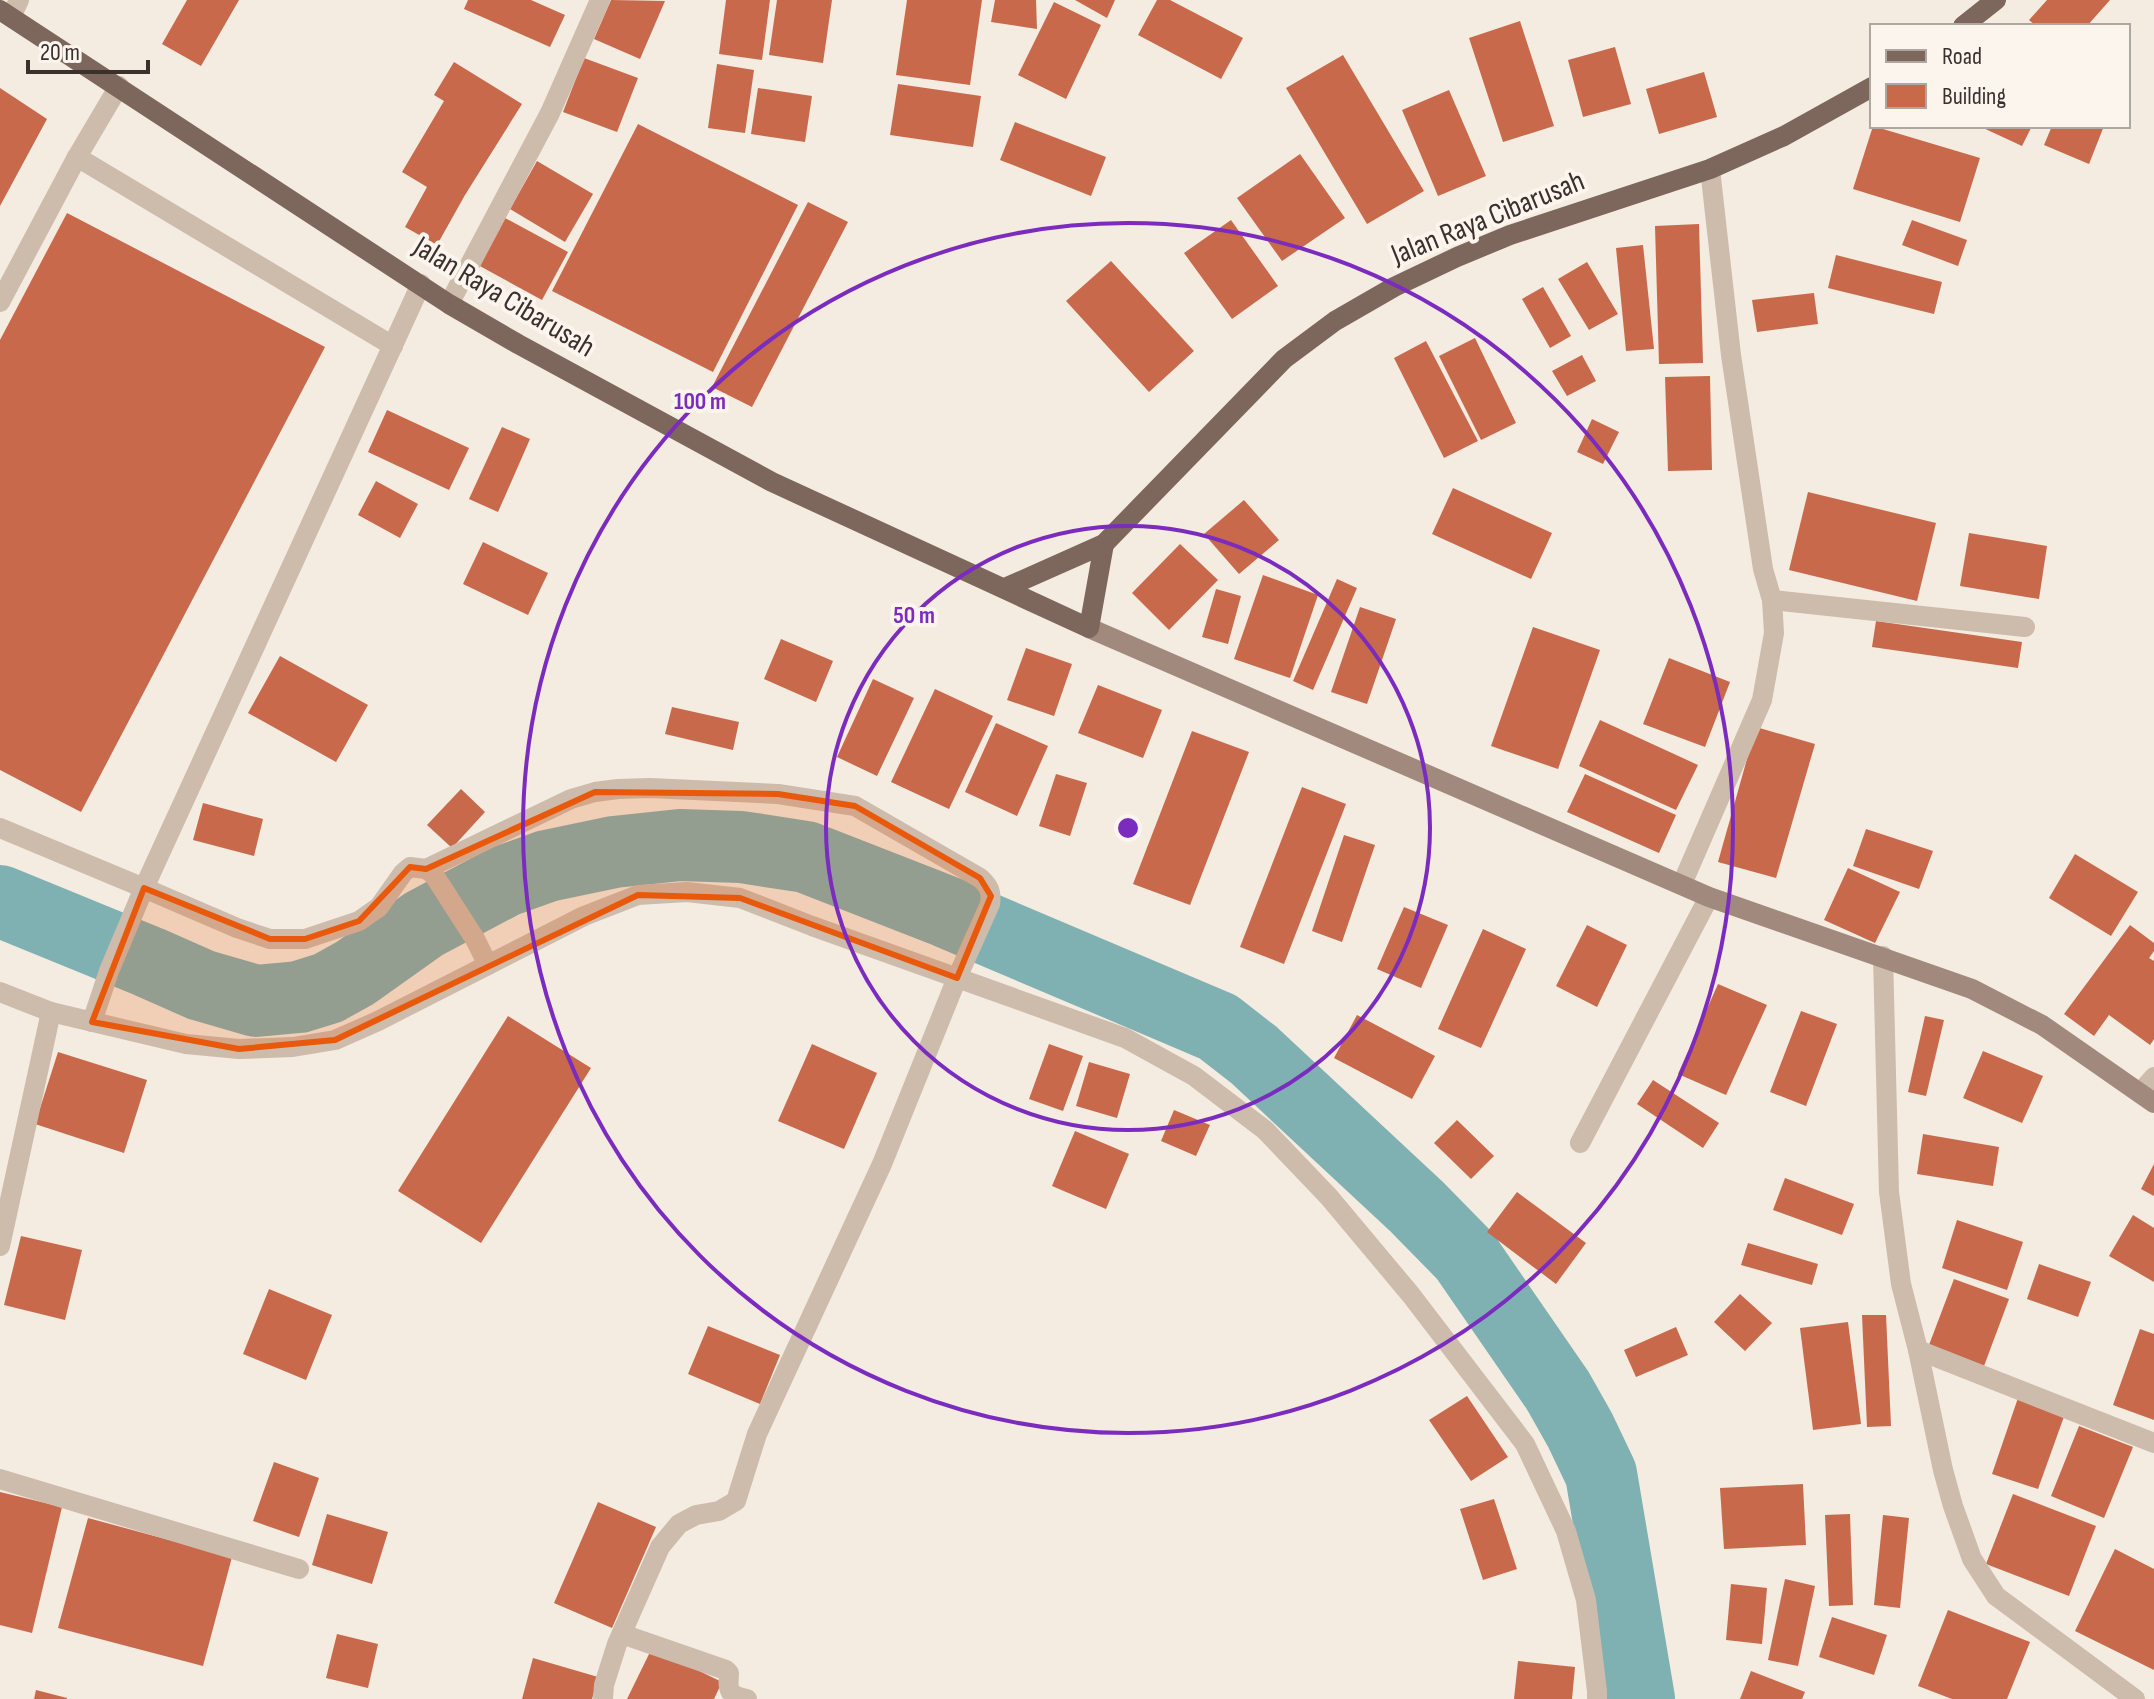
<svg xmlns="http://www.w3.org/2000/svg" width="2154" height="1699" viewBox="0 0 2154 1699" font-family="'Sofia Sans Condensed',sans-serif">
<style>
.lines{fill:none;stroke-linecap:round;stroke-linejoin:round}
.river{stroke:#7fb0b2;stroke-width:72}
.building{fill:#c8694b}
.lane{stroke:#cdbbac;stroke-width:20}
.street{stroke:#cdbbac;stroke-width:20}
.secondary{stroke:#a18a7d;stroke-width:20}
.primary{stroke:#7d675c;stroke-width:20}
.marked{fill:#e8590c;fill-opacity:0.2;stroke:#e8590c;stroke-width:6;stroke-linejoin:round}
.ring{fill:none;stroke:#7b2cbf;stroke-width:4}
.labels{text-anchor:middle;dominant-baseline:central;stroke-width:8;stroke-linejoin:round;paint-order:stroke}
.street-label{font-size:30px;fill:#3b302b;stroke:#fbf5ee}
.centre{fill:#7b2cbf;stroke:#fbf5ee;stroke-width:4}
.ring-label{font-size:24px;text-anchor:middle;font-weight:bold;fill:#7b2cbf;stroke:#fbf5ee;stroke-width:8;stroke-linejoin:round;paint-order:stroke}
</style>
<rect width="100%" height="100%" fill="#f4ebe1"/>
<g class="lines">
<!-- river -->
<path class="river" d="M0,901L149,962L201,985L256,1001L299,997L328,988L355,973L424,924L505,881L547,866L614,852L680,845L741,847L806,857L947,912L1218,1027L1254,1055L1417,1207L1465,1256L1558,1391L1580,1430L1601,1474L1639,1699"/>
</g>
<!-- building -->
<g class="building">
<path d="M187,0H239L201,66L162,44Z"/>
<path d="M468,0H531L565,15L550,47L464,9Z"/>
<path d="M611,0L665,1L640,59L594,39Z"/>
<path d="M726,0H770L762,60L719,54Z"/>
<path d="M777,0H832L823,63L769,55Z"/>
<path d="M907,0H982L970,85L896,75Z"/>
<path d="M995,0H1036L1037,29L991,22Z"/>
<path d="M1075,0H1115L1107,18Z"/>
<path d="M1157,0H1170L1243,38L1221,79L1138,35Z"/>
<path d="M2047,0H2110L2087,26H2036L2029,20Z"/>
<path d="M1054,2L1101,25L1066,99L1018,75Z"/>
<path d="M1520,21L1554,126L1503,142L1469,38Z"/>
<path d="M1615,47L1631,104L1583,117L1568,60Z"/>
<path d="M1343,55L1424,191L1367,224L1286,88Z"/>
<path d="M584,58L638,78L617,132L563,112Z"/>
<path d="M454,62L522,104L465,195L437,245L405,227L427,187L402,172L444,101L434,95Z"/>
<path d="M717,64L754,70L745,133L708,128Z"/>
<path d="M1704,72L1717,117L1659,134L1646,89Z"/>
<path d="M898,84L981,96L973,147L890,135Z"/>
<path d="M0,88L47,119L0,206Z"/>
<path d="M758,88L812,96L805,142L751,134Z"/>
<path d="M1449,90L1486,176L1438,196L1402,110Z"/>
<path d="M1015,122L1106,157L1091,196L1000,160Z"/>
<path d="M638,124L798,205L713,372L552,291Z"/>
<path d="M1873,126L1980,158L1960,222L1853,189Z"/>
<path d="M1979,126H2032L2022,146Z"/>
<path d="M2052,126H2104L2089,164L2044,145Z"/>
<path d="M1300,154L1345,218L1282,261L1237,198Z"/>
<path d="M537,161L593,194L565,242L510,209Z"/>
<path d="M808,202L848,222L752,407L712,387Z"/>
<path d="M67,213L325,347L81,812L0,770V340Z"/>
<path d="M505,218L568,252L542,300L478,265Z"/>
<path d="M1231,220L1278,286L1232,319L1184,253Z"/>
<path d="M1912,220L1967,240L1958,266L1902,245Z"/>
<path d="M1699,224L1703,363L1659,364L1655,226Z"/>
<path d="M1643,245L1654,349L1626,351L1616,248Z"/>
<path d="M1836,255L1942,282L1934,314L1828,288Z"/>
<path d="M1111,261L1194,351L1149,392L1066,301Z"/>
<path d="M1587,262L1618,314L1589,330L1558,279Z"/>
<path d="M1543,287L1571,336L1550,348L1522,299Z"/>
<path d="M1814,293L1818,324L1757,332L1752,300Z"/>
<path d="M1475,338L1516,423L1481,440L1439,356Z"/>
<path d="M1426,341L1478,441L1444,458L1394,358Z"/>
<path d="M1582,355L1596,381L1567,396L1552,371Z"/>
<path d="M1710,376L1712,470L1668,471L1665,377Z"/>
<path d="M387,410L469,448L449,490L368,452Z"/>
<path d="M1592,419L1619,432L1603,464L1577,452Z"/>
<path d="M502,427L530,439L498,512L469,499Z"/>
<path d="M376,481L418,504L400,538L358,515Z"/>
<path d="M1453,488L1552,533L1531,579L1432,534Z"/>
<path d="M1808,492L1936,523L1917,601L1789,570Z"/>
<path d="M1244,500L1279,540L1239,574L1204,534Z"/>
<path d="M1969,533L2047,546L2039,599L1960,586Z"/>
<path d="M483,542L548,573L528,615L463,584Z"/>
<path d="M1180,544L1218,580L1169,630L1132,593Z"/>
<path d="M1263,575L1318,595L1290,678L1234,659Z"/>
<path d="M1337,579L1357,588L1313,690L1293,681Z"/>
<path d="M1216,589L1241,596L1228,644L1202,637Z"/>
<path d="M1360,607L1396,619L1367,704L1331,692Z"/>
<path d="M1876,621L2022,642L2018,668L1872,647Z"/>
<path d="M1533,627L1600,650L1558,769L1491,746Z"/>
<path d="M781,639L833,661L816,702L764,679Z"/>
<path d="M1026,648L1072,664L1054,716L1007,700Z"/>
<path d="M280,656L368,705L336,762L248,713Z"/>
<path d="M1669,658L1730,682L1705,747L1643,724Z"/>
<path d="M873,679L914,698L877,776L837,757Z"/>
<path d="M1098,685L1162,710L1143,758L1078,733Z"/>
<path d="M935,689L993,716L949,809L891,782Z"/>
<path d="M672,707L739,722L733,750L665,734Z"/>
<path d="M1600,720L1698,765L1676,810L1579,766Z"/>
<path d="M996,723L1048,746L1017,816L965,792Z"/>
<path d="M1756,727L1815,744L1776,878L1718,862Z"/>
<path d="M1192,731L1249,752L1190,905L1133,884Z"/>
<path d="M1056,774L1087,783L1070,836L1039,826Z"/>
<path d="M1585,774L1676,815L1659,853L1567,812Z"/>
<path d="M1302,787L1346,804L1284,964L1240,947Z"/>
<path d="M461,789L485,812L452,848L427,825Z"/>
<path d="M203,803L263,819L254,856L193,840Z"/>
<path d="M1866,829L1933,851L1919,889L1853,866Z"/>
<path d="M1344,835L1375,845L1342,942L1312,931Z"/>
<path d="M2075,854L2138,892L2111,936L2049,898Z"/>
<path d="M1848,868L1900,892L1875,943L1824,920Z"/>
<path d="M1404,907L1448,925L1421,988L1377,969Z"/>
<path d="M1587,925L1627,945L1597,1007L1556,986Z"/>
<path d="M2130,925L2154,943V951L2149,958L2154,961V1039L2150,1045L2109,1015L2094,1036L2064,1014Z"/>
<path d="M1483,929L1526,949L1481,1048L1438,1029Z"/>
<path d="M1718,984L1767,1005L1726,1095L1678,1074Z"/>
<path d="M1801,1011L1837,1024L1806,1106L1770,1092Z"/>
<path d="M1357,1015L1435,1056L1412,1099L1334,1058Z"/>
<path d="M508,1016L591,1068L481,1243L398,1191Z"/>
<path d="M1925,1016L1944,1020L1926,1096L1908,1092Z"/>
<path d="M812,1044L877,1073L844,1149L778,1121Z"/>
<path d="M1049,1044L1083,1056L1063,1111L1029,1099Z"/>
<path d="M1983,1051L2043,1076L2022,1123L1963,1098Z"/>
<path d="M58,1052L147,1080L124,1153L35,1124Z"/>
<path d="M1089,1062L1130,1074L1117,1118L1076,1106Z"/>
<path d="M1653,1080L1719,1123L1703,1148L1637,1104Z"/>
<path d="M1174,1110L1210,1125L1196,1156L1161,1141Z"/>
<path d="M1457,1120L1494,1156L1471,1179L1434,1143Z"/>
<path d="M1075,1131L1129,1154L1106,1209L1052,1186Z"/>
<path d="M1923,1134L1999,1147L1993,1186L1917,1174Z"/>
<path d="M2154,1164V1196L2141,1189Z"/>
<path d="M1785,1178L1854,1204L1842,1235L1773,1210Z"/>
<path d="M1517,1192L1586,1243L1556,1284L1487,1232Z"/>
<path d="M2133,1215L2154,1228V1282L2109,1256Z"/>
<path d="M1957,1220L2023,1242L2007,1290L1942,1268Z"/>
<path d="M21,1236L82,1250L65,1320L4,1305Z"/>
<path d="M1748,1243L1818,1264L1812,1285L1741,1265Z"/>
<path d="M2039,1264L2091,1282L2078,1317L2027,1299Z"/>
<path d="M1954,1279L2009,1299L1984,1366L1929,1345Z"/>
<path d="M269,1289L332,1315L306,1380L243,1354Z"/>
<path d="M1740,1294L1772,1323L1745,1351L1714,1322Z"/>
<path d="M1862,1315H1886L1891,1426L1867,1427Z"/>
<path d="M1848,1322L1861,1424L1813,1430L1800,1328Z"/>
<path d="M708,1326L780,1355L760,1404L688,1374Z"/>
<path d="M1676,1327L1688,1355L1636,1377L1624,1350Z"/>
<path d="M2140,1329L2154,1334V1420L2113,1405Z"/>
<path d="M2019,1395L2066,1411L2038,1489L1992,1474Z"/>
<path d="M1467,1396L1508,1457L1471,1481L1429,1420Z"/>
<path d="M2079,1426L2133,1447L2104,1518L2051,1496Z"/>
<path d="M274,1462L319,1478L299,1537L253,1521Z"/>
<path d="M1803,1484L1806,1545L1724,1549L1720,1488Z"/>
<path d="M0,1492L62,1507L32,1633L0,1625Z"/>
<path d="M2013,1494L2096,1526L2069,1596L1986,1564Z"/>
<path d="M1494,1499L1517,1569L1483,1580L1460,1509Z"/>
<path d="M598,1502L656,1527L612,1628L554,1603Z"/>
<path d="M327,1514L388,1532L372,1584L312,1565Z"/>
<path d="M1850,1514L1853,1605L1829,1606L1825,1515Z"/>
<path d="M1883,1515L1909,1518L1900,1608L1874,1605Z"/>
<path d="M88,1518L232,1557L203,1666L58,1628Z"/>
<path d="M2115,1549L2154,1569V1670L2075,1631Z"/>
<path d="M1785,1579L1815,1586L1798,1666L1768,1660Z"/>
<path d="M1731,1584L1767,1588L1762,1644L1726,1640Z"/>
<path d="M1948,1610L2030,1642L2007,1699H1952L1918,1686Z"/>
<path d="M1832,1617L1887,1635L1874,1675L1819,1657Z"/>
<path d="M337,1634L378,1644L368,1688L326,1678Z"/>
<path d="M652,1648L722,1682L714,1699H627Z"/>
<path d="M533,1658L598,1677L592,1699H522Z"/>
<path d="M1518,1661L1575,1667L1572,1699H1514Z"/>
<path d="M1751,1671L1805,1692L1802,1699H1740Z"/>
<path d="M36,1690L67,1698V1699H34Z"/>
</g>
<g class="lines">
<!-- lane -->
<g class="lane">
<path d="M77,157L393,346"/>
<path d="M0,302L77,157L119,86"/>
<path d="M0,828L144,888L421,284"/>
</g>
<!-- street -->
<g class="street">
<path d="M11,17L19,0"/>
<path d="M449,304L550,113L600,0"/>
<path d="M1772,600L2025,627"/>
<path d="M426,869L571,799L595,792L618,789L650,788L778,794L855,806L980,878C989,886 992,892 990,904L957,978L882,1164L757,1434L736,1501L719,1511L696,1515L679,1524L660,1547L617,1644L604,1685L603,1699"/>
<path d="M1682,884L1762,700L1774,633L1772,600L1763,569L1731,355L1710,169"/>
<path d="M1883,956L1889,1192L1901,1284L1918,1350L1943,1470L1953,1506L1972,1559L1996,1596L2135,1699"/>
<path d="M0,992L51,1012L186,1044L239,1049L293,1047L335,1040L378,1021L584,916L638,895L687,892L740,898L812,926L1125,1038L1194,1076L1265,1130L1329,1197L1411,1295L1525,1444L1566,1531L1586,1600L1597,1691V1699"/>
<path d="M92,1022L109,971L144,888L237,928L270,939H305L359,921L379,907L403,873L410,867L426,869L434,875L475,939L488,965"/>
<path d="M2140,1093L2154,1077"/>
<path d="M1580,1143L1709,897"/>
<path d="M0,1246L51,1012"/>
<path d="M1918,1350L2154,1443"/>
<path d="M0,1479L299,1569"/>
<path d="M622,1634L726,1670L729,1673C728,1690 727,1695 747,1699"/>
</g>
<!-- secondary -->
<path class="secondary" d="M1089,628L1709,897L1972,989L2042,1025L2154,1103"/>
<!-- primary -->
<g class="primary">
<path d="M0,10L449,304L518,344L772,482L1089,628L1104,544"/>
<path d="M1963,26L1996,0"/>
<path d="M1005,588L1104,544L1284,359L1335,321L1394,287L1457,257L1510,235L1710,169L1784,136L1872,87"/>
</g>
</g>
<!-- marked area -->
<path class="marked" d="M595,792L778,794L855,806L980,878L991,896L957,978L740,898L638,895L335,1040L239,1049L92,1022L144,888L270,939H305L359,921L410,867L426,869Z"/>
<!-- distance rings -->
<g class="ring">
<circle cx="1128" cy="828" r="302"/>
<circle cx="1128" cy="828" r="605"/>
</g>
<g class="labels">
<!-- street labels -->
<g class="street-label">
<text transform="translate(1488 218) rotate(-22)">Jalan Raya Cibarusah</text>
<text transform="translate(504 297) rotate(31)">Jalan Raya Cibarusah</text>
</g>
</g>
<circle cx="1128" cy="828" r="12" class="centre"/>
<g class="ring-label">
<text x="700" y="409">100 m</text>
<text x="914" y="623">50 m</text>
</g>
<!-- legend -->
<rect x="1870" y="24" width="260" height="104" fill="#fbf5ee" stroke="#aea6a0" stroke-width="2"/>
<rect x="1886" y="50" width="40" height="12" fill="#7d675c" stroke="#aea6a0" stroke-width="2"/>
<text x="1942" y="64" font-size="24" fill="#3b302b">Road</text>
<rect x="1886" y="84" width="40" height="24" fill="#c8694b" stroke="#aea6a0" stroke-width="2"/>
<text x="1942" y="104" font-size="24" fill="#3b302b">Building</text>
<!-- scale -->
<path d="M28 60v12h120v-12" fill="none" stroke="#3b302b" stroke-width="4"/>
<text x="40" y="60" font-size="24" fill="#3b302b" stroke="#fbf5ee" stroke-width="6" paint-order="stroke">20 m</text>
</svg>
